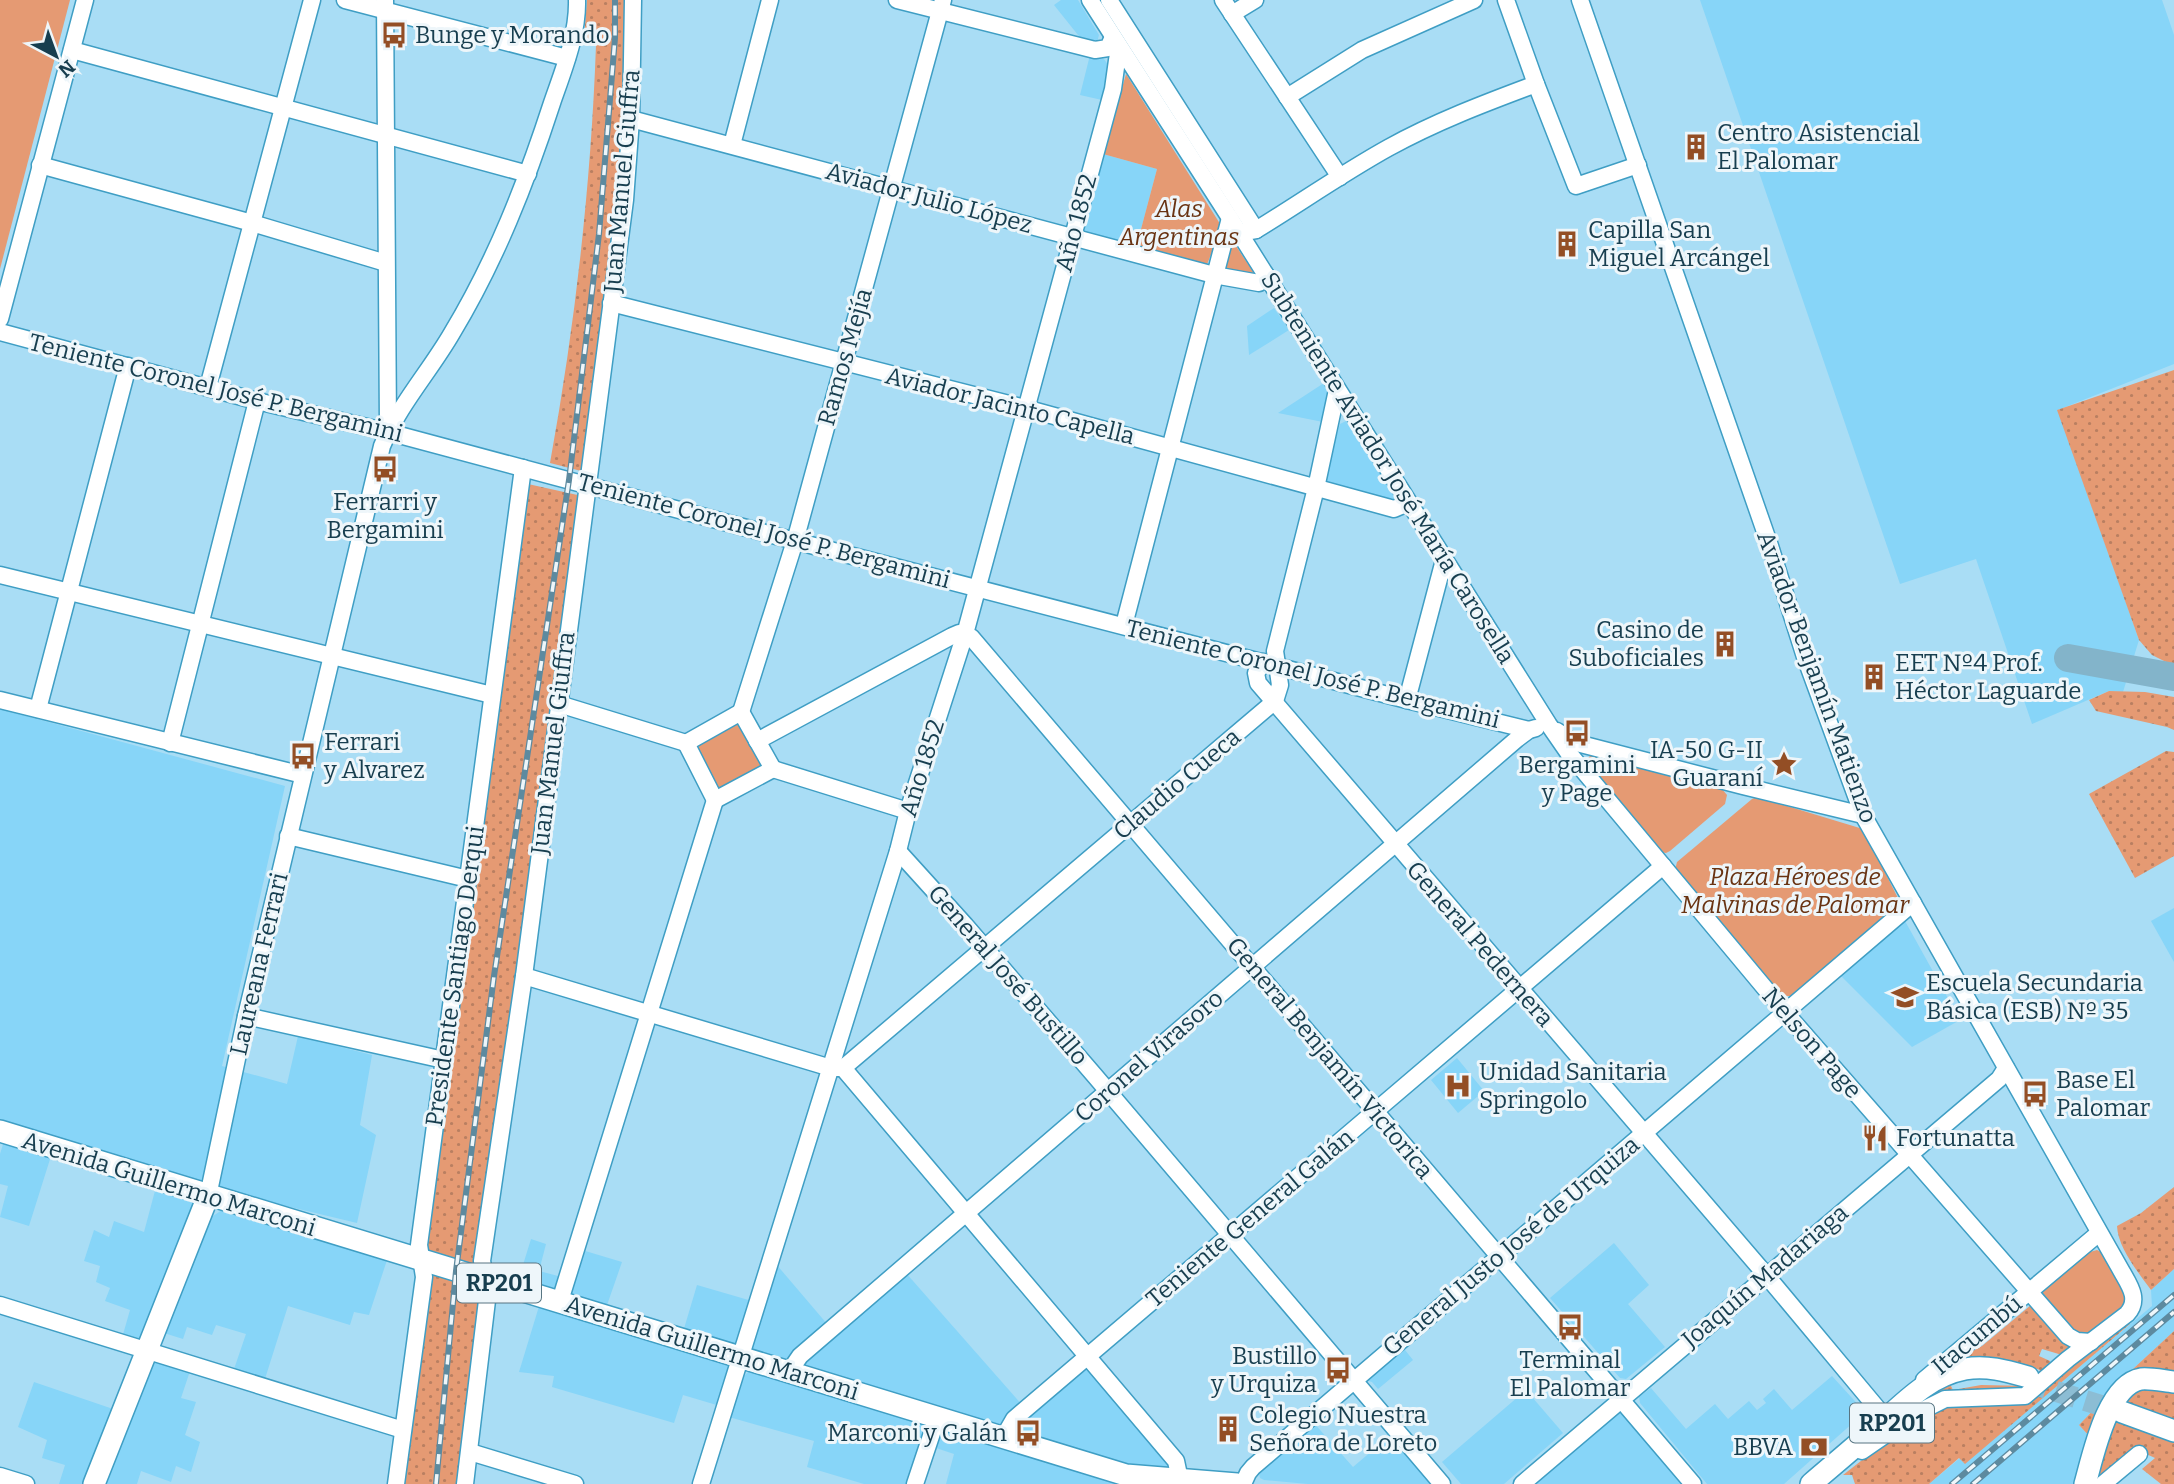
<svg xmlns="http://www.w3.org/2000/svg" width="2174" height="1484" viewBox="0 0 2174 1484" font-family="Bitter,serif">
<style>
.built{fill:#87d5f8}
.grass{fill:url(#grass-dots)}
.park{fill:#e59a73}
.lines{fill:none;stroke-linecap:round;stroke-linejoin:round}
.taxiway{stroke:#83b4ca;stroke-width:28}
.major-tunnel{stroke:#8cbdd4;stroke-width:21;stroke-dasharray:21 10;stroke-linecap:butt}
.minor-casing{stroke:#3f9ec4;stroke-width:19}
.major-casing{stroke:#3f9ec4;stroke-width:24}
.minor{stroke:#fff;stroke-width:16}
.major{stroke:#fff;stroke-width:21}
.rail-casing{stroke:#5d8a9f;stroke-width:6}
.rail{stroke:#eef6fa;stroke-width:3.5;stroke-dasharray:10;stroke-linecap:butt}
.labels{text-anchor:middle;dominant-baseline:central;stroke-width:6;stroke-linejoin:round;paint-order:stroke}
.shield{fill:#eef6fa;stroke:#587582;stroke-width:2}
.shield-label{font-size:23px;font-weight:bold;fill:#173e4f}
.poi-label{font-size:24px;fill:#173e4f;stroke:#eef6fa;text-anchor:start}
.street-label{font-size:24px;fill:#173e4f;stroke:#eef6fa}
.park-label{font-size:24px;font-style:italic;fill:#693312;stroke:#eef6fa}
</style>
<defs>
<pattern id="grass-dots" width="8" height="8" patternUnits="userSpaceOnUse" patternTransform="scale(1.75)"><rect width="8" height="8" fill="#e59a73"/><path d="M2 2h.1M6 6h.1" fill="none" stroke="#b97f61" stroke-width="1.8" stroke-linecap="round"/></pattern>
</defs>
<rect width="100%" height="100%" fill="#a9ddf5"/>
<!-- built -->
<g class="built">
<path d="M1061,0H1078L1099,35L1097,42L1082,40L1054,5Z"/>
<path d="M1700,0H2162L2174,35V364L2058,410L2139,640L2123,692L2109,691L2032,724L1976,559L1900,584Z"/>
<path d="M1090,55L1104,59L1111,69L1102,100L1080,95Z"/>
<path d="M1103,154L1157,169L1136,248L1081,233Z"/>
<path d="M1274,308L1289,330L1249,355L1247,326Z"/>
<path d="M1324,383L1332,395L1328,423L1278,413Z"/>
<path d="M1346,421L1394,496L1396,502L1327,483L1325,476L1340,424Z"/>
<path d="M0,709L285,786L222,1066L287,1084L298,1036L372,1055L360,1125L376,1135L357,1223L186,1182L0,1125Z"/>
<path d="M2174,908V962L2151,921Z"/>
<path d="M1905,921L1960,1020L1912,1047L1840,975Z"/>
<path d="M1457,1058L1484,1091L1458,1113L1431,1080Z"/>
<path d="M4,1141L51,1156L29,1226L0,1217L8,1186L0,1184V1154Z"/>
<path d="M156,1187L191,1197L197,1203L141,1342L122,1338L130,1310L105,1301L110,1288L96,1282L100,1266L84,1261L94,1230L109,1237L114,1221L144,1232Z"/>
<path d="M222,1210L388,1257L369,1315L354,1312L350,1325L288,1306L264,1382L233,1372L246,1334L216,1325L212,1335L187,1327L183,1339L164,1333L210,1218Z"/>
<path d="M531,1239L546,1244L539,1271L562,1277L556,1290L518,1281Z"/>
<path d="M1614,1243L1649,1285L1628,1304L1665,1347L1626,1379L1620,1378L1550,1298Z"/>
<path d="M582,1250L622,1262L606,1308L576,1298L572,1295L570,1290Z"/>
<path d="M776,1264L828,1325L784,1361L753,1352L751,1348Z"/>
<path d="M2174,1269V1331L2134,1368L2079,1425L2091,1438L2077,1484H1929L1960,1458L1965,1463L2152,1306L2151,1290Z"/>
<path d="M906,1273L1023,1406L1003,1423L998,1425L806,1368L803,1363Z"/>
<path d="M697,1285L752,1301L737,1343L734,1346L683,1332Z"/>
<path d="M540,1303L728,1363L731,1367L720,1406L683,1395L674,1423L552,1387L554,1376L519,1372Z"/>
<path d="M1401,1345L1413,1360L1378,1389L1372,1382L1368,1381V1378Z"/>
<path d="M156,1361L190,1371L181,1398L196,1402L185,1435L200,1442L191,1472L176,1466L171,1482L141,1471L137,1484H102L153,1362Z"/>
<path d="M1087,1366L1167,1454L1169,1467L1166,1469L1132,1466L1018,1431L1017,1426Z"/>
<path d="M751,1369L925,1424V1432L908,1484H864L807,1467L814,1441L729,1417L742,1378Z"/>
<path d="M1832,1376L1863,1410V1414L1784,1484H1707L1640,1403L1639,1397L1651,1388L1686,1429L1715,1404L1728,1419L1749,1401L1757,1410L1766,1403L1763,1399L1774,1389L1792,1410Z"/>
<path d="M34,1382L116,1410L86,1484H59L65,1465L42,1458L47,1440L18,1427Z"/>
<path d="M1526,1390L1563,1433L1504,1484H1461L1442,1462Z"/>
<path d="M1618,1413L1622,1414L1681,1484H1536Z"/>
<path d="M1313,1422L1353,1467L1393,1433L1435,1484H1308L1264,1480L1260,1478L1258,1469Z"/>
<path d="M945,1429L1127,1484H946L954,1454L933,1447L940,1433Z"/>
</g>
<!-- grass -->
<g class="grass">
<path d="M587,0H633L631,119L585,472L550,463C575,325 591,186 596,45L584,39Z"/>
<path d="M2174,370V666L2152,655L2139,640L2057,410Z"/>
<path d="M528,484L582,496L484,1278L465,1484H396Z"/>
<path d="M2109,691L2145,692L2174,697V730L2167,727L2096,711L2089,700Z"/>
<path d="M2166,751L2174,752V856L2135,878L2089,794Z"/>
<path d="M2174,1187V1269L2151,1290C2138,1272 2118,1248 2117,1226L2141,1213Z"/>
<path d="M2031,1305L2074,1344L2062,1355L2042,1349L2039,1356L2050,1361V1369L2032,1388L1976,1394L1899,1421L1936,1391L1950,1384L1953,1390L1981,1385L2030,1386L2040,1370C2008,1358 1983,1364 1951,1368L1962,1356L1982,1346Z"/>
<path d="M2128,1321L2130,1324L1965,1464L1959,1458L1929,1484H1855L1852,1475H1843L1889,1439L1952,1402L2005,1401L2050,1380Z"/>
<path d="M2174,1331V1484H2161L2142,1469L2155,1458L2133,1448L2091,1484V1438L2079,1425L2134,1368Z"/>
</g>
<!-- park -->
<g class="park">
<path d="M0,0H70L0,269Z"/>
<path d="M1126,74L1222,227L1206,267L1136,248L1157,169L1103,154Z"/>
<path d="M1232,240L1256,276L1220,270Z"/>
<path d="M740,720L764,765L716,790L693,745Z"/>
<path d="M1594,755L1722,789L1727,795L1725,804L1670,851L1666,853L1660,852L1584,762L1590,756Z"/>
<path d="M1757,797L1863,829L1900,902L1898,909L1792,996H1782L1675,870L1677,862L1752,799Z"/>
<path d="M2097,1250L2103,1253L2126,1292L2125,1302L2122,1309L2091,1333L2076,1334L2042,1296L2044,1287L2083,1254Z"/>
</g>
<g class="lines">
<!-- taxiway -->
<path class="taxiway" d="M2068,658L2174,677"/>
<!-- major-tunnel -->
<path class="major-tunnel" d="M2026,1382L2122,1412"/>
<!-- minor casing -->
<g class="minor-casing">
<g id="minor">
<path d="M345,0L567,58"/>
<path d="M385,0L388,426"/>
<path d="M897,0L1095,50L1108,48L1113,37"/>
<path d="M1090,0L1230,218L1549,725L1567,751L1784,1011L2068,1336L2077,1341L2091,1342"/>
<path d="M1109,0L1256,230"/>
<path d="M1223,0L1340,177"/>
<path d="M1506,0L1536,84L1576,186L1638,165"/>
<path d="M1580,0L1770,546L1805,657L1863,815L2122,1272C2130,1286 2140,1300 2127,1314L2068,1359L2025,1396L1945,1399L1917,1413L1862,1451"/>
<path d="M1232,14L1255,0"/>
<path d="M72,50L528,174"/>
<path d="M1287,97L1362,50L1474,0"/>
<path d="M631,119L1214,275L1259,283L1266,275"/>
<path d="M732,145L770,0"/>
<path d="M40,165L252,223L386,263"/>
<path d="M1239,233L1256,230C1300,203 1343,173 1388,148C1435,122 1485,103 1536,84"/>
<path d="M611,303L1025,408L1394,509L1408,503"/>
<path d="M0,319L85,0"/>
<path d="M0,332L257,401L388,432L795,541L1407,700L1529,730"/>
<path d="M208,387L312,0"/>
<path d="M0,575L492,695"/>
<path d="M1124,625L1230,218"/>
<path d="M1264,662L1256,673L1258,683L1766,1275L1882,1414"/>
<path d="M0,700L303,775"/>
<path d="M1407,700L1444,560"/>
<path d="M559,704L686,743"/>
<path d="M38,709L128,366"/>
<path d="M741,712L795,541L943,0"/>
<path d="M1557,731L1573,742L1743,786L1863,815"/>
<path d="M757,741L952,636L959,633L971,637L1693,1484"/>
<path d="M170,743L257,401"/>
<path d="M773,769L908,811"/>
<path d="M715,800L773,769L741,712"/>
<path d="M715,800L686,743L741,712"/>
<path d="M288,836L468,879"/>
<path d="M898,851L965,925L1095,1076L1442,1484"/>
<path d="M524,976L831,1068H843L1275,701L1280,685L1275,651L1316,488L1337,390"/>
<path d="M246,1016L444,1060"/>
<path d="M843,1068L1176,1461L1180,1480"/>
<path d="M208,1196L246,1016L382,446C399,405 430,371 452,333C496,260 526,183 552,103C563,71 578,35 577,0"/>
<path d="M560,1301L715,800"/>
<path d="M0,1305L403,1430"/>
<path d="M789,1372L800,1356L1517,739L1529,730L1536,728"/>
<path d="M1924,1380L2099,1233"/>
<path d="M1003,1438L1014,1419L1663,866"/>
<path d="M470,1452L575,1484"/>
<path d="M0,1476L26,1484"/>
<path d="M396,1484L424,1277L419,1245L523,468"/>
<path d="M465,1484L488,1292L482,1261L524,976L625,200L631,119L633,0"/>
<path d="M701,1484L898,851L908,811L965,634L1113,89L1119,46"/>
<path d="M915,1484L937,1418"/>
<path d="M1243,1484L1248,1473L1253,1467L1913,903"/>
<path d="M1522,1484L1999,1079L2006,1068"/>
<path d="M2103,1484L2139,1454"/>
</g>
</g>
<!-- major casing -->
<g class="major-casing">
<g id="major">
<path d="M0,1131L1126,1475L1237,1484"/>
<path d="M2122,1412L2174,1431"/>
<path d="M94,1484L208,1196"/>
<path d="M1811,1484C1833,1465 1855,1447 1876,1428C1903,1404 1928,1376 1965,1369C1987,1365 2007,1371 2028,1377"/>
<path d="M2085,1484C2093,1456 2107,1385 2141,1379C2151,1378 2164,1381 2174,1382"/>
</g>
</g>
<!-- minor -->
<use href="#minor" class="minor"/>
<!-- major -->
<use href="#major" class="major"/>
<!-- rail casing -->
<g class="rail-casing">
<g id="rail">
<path d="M436,1484L456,1271L494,976L569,480L599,234L615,38V0"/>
<path d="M1952,1484L2174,1295"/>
<path d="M1973,1484L2174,1312"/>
</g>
</g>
<!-- rail -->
<use href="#rail" class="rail"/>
</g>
<!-- icons -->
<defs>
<g id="bus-bare" transform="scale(2.1)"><path d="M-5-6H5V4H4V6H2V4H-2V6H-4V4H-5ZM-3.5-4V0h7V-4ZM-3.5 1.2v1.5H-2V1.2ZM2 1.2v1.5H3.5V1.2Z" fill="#934e25" stroke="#eef6fa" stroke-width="2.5" paint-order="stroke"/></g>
<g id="building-bare" transform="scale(2.1)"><path d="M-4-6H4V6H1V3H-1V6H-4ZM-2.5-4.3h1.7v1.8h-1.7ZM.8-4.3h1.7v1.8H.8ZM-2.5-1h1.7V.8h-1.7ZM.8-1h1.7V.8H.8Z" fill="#934e25" stroke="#eef6fa" stroke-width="2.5" paint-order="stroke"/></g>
<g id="sight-bare" transform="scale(2.1)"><path d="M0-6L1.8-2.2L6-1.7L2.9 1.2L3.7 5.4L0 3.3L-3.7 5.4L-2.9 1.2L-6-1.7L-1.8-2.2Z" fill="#934e25" stroke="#eef6fa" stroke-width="2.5" paint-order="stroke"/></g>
<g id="school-bare" transform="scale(2.1)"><path d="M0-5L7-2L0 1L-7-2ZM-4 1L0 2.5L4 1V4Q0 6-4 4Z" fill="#934e25" stroke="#eef6fa" stroke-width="2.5" paint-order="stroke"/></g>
<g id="hospital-bare" transform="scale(2.1)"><path d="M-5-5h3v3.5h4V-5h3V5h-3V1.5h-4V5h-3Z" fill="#934e25" stroke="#eef6fa" stroke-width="2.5" paint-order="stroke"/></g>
<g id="restaurant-bare" transform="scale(2.1)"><path d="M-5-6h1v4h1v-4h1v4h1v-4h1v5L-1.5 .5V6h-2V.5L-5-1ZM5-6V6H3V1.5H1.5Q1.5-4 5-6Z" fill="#934e25" stroke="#eef6fa" stroke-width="2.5" paint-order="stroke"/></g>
<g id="bank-bare" transform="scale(2.1)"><path d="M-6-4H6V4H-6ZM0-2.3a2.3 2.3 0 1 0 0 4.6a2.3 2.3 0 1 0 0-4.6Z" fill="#934e25" stroke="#eef6fa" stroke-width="2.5" paint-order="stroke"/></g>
</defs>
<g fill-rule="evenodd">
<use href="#bus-bare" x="394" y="35"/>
<use href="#building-bare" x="1696" y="147"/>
<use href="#building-bare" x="1567" y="244"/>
<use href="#bus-bare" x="385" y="469"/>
<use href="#building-bare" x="1725" y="644"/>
<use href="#building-bare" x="1874" y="677"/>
<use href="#bus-bare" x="1577" y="733"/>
<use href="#bus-bare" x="303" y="756"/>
<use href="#sight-bare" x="1784" y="764"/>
<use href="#school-bare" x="1905" y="997"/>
<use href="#hospital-bare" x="1458" y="1086"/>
<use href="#bus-bare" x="2035" y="1094"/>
<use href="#restaurant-bare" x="1875" y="1138"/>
<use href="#bus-bare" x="1570" y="1327"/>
<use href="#bus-bare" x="1338" y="1370"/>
<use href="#building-bare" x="1228" y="1429"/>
<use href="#bus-bare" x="1028" y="1433"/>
<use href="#bank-bare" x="1814" y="1447"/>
</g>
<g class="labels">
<!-- shield labels -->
<g class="shield">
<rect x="457" y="1263.5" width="84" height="39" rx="5"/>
<rect x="1850" y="1403.5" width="84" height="39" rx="5"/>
</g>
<g class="shield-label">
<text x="499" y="1283">RP201</text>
<text x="1892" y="1423">RP201</text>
</g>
<!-- poi labels -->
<g class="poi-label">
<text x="415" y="35">Bunge y Morando</text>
<text x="1717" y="133">Centro Asistencial<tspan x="1717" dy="28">El Palomar</tspan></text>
<text x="1588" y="230">Capilla San<tspan x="1588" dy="28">Miguel Arcángel</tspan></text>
<text x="385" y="502" text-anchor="middle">Ferrarri y<tspan x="385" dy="28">Bergamini</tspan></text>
<text x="1704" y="630" text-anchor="end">Casino de<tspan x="1704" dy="28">Suboficiales</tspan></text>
<text x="1895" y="663">EET Nº4 Prof.<tspan x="1895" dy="28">Héctor Laguarde</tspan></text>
<text x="324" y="742">Ferrari<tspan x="324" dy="28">y Alvarez</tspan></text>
<text x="1763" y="750" text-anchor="end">IA-50 G-II<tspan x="1763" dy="28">Guaraní</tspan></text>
<text x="1577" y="765" text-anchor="middle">Bergamini<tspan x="1577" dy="28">y Page</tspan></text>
<text x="1926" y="983">Escuela Secundaria<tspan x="1926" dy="28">Básica (ESB) Nº 35</tspan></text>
<text x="1479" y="1072">Unidad Sanitaria<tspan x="1479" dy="28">Springolo</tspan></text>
<text x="2056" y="1080">Base El<tspan x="2056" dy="28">Palomar</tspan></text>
<text x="1896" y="1138">Fortunatta</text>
<text x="1317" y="1356" text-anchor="end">Bustillo<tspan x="1317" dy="28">y Urquiza</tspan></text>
<text x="1570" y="1360" text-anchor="middle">Terminal<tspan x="1570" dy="28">El Palomar</tspan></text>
<text x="1249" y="1415">Colegio Nuestra<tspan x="1249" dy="28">Señora de Loreto</tspan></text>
<text x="1007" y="1433" text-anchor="end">Marconi y Galán</text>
<text x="1793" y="1447" text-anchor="end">BBVA</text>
</g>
<!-- street labels -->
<g class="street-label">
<text transform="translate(622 181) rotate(-85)">Juan Manuel Giuffra</text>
<text transform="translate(929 198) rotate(15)">Aviador Julio López</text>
<text transform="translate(1076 223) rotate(-75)">Año 1852</text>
<text transform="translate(845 357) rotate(-74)">Ramos Mejía</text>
<text transform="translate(216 388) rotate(14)">Teniente Coronel José P. Bergamini</text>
<text transform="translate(1010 406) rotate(14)">Aviador Jacinto Capella</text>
<text transform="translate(1388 468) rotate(58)">Subteniente Aviador José María Carosella</text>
<text transform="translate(764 531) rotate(15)">Teniente Coronel José P. Bergamini</text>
<text transform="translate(1313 674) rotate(14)">Teniente Coronel José P. Bergamini</text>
<text transform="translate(1817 677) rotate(70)">Aviador Benjamín Matienzo</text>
<text transform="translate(553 743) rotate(-83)">Juan Manuel Giuffra</text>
<text transform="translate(922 768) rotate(-73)">Año 1852</text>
<text transform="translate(1177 784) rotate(-40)">Claudio Cueca</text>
<text transform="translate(1480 944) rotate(49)">General Pedernera</text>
<text transform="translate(259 964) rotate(-77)">Laureana Ferrari</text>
<text transform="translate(1008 975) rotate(49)">General José Bustillo</text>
<text transform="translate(455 976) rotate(-82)">Presidente Santiago Derqui</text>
<text transform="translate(1812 1043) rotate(49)">Nelson Page</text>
<text transform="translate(1149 1056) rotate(-41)">Coronel Virasoro</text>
<text transform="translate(1330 1058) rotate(50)">General Benjamín Victorica</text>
<text transform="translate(169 1184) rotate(17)">Avenida Guillermo Marconi</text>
<text transform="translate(1250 1218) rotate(-40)">Teniente General Galán</text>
<text transform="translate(1511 1246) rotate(-40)">General Justo José de Urquiza</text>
<text transform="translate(1765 1276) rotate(-40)">Joaquín Madariaga</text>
<text transform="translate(1977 1335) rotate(-40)">Itacumbú</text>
<text transform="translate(712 1348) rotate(17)">Avenida Guillermo Marconi</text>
</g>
<!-- park labels -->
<g class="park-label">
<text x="1179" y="209">Alas<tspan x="1179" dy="28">Argentinas</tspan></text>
<text x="1795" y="877">Plaza Héroes de<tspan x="1795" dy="28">Malvinas de Palomar</tspan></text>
</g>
</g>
<!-- north arrow -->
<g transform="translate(56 56) rotate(139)" stroke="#eef6fa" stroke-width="5" paint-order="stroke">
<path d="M0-5L12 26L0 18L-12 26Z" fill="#173e4f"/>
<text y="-10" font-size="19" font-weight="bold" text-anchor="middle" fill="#173e4f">N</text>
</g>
</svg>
